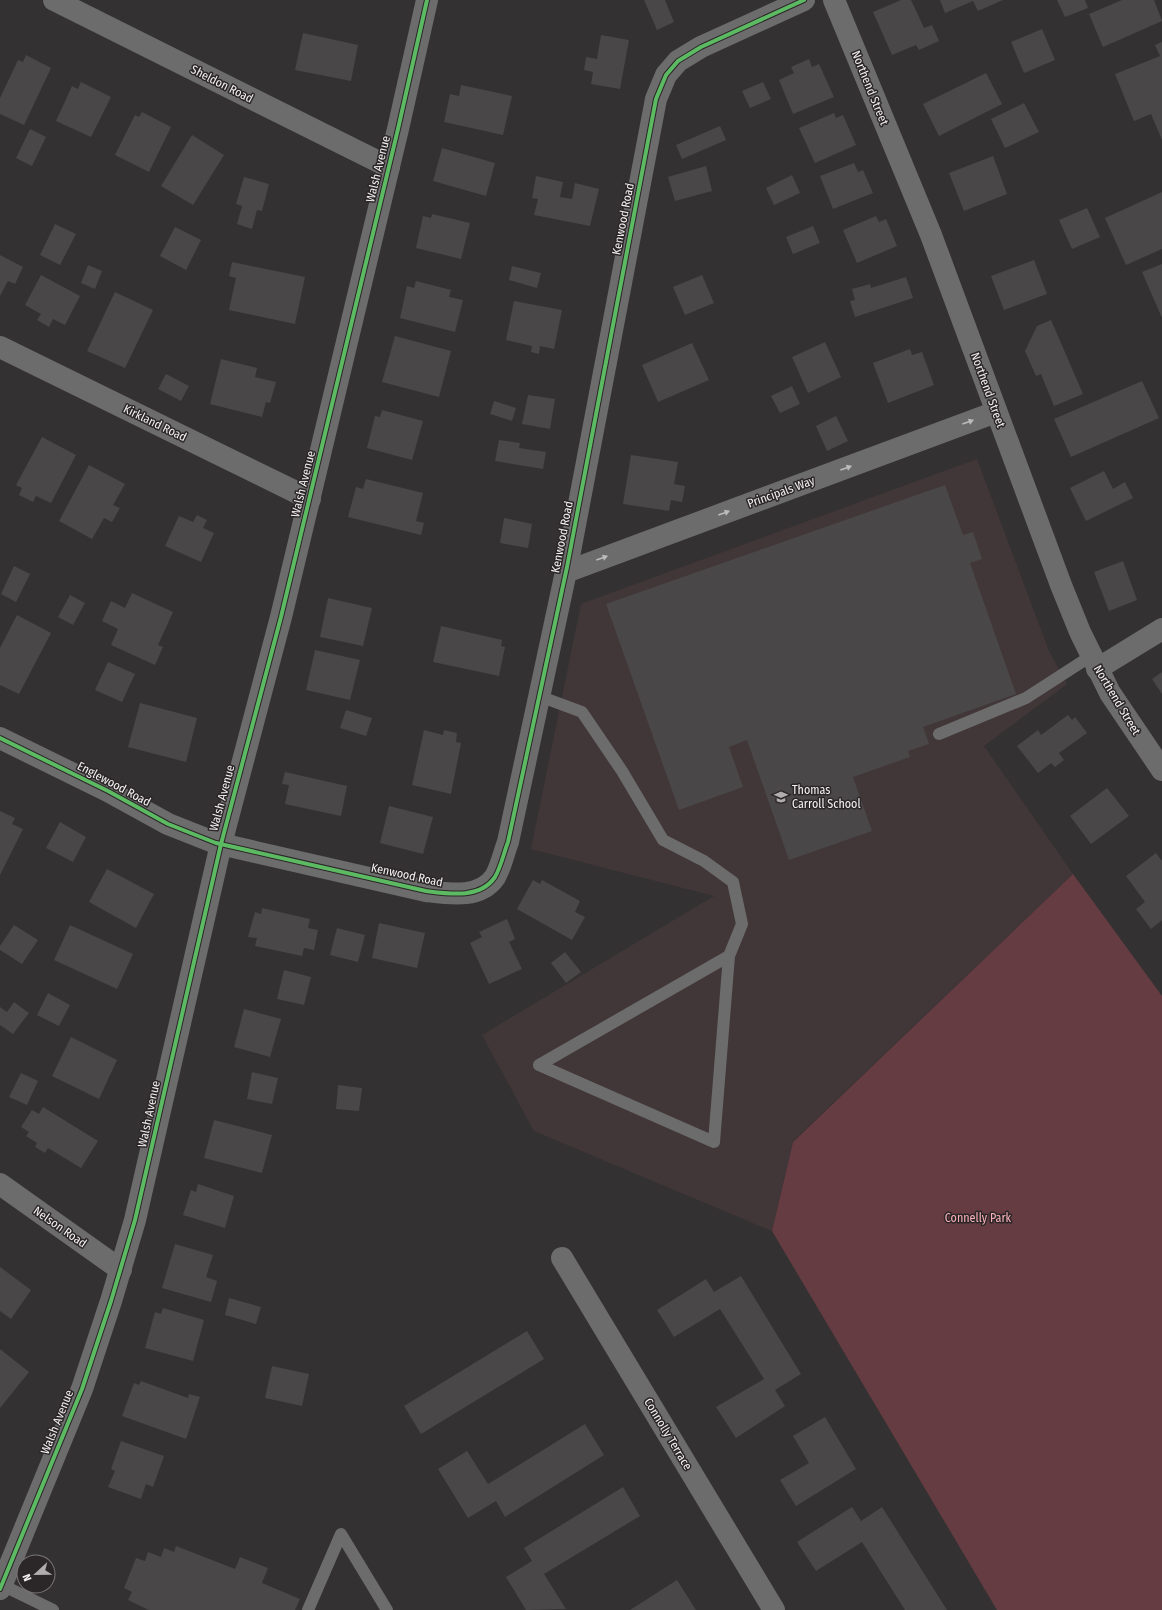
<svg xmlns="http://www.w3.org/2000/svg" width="1162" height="1610" viewBox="0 0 1162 1610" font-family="'Fira Sans Condensed',sans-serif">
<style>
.built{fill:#423738}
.green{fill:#643c42}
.building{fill:#494748}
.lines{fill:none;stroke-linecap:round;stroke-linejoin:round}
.service{stroke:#6c6c6c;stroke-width:12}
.minor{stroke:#6c6c6c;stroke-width:22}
.cycleway-casing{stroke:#2b2627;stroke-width:6}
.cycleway{stroke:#5cba63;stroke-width:4}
.oneway{fill:#bdbbbc}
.labels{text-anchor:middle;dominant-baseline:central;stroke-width:3;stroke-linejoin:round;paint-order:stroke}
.street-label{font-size:12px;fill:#f3f0f1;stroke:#2b2627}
.poi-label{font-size:12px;fill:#f3f0f1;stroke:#2b2627;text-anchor:start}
.park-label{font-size:12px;fill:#fbb1b9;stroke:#2b2627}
</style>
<rect width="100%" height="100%" fill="#343132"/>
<!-- built -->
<path class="built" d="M977,459L1049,651L1067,684L984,746L1073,874L793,1141L772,1231L534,1131L482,1035L714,896L531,849L581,604Z"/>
<!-- green -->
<path class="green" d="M1073,874L1162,996V1610H997L772,1231L793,1142Z"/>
<!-- building -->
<g class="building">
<path d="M644,0H665L674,22L657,30Z"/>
<path d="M901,0H911L924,28L932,25L939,41L919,50L916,45L892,55L873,12Z"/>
<path d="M940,0H1003L978,11L973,1L945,13Z"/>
<path d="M1057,0H1085L1088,8L1065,17Z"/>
<path d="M1122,0H1154L1162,21L1103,47L1089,14Z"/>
<path d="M1042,29L1055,60L1024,73L1011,42Z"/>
<path d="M303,33L358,45L351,81L295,70Z"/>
<path d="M601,35L629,40L620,89L591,84L593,72L584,70L586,57L597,59Z"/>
<path d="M1162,42V140L1151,114L1134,121L1115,74L1160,56L1155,45Z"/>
<path d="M26,55L51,68L24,125L0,114V98L18,60L23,62Z"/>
<path d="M809,59L812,67L819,64L834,97L793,114L779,80L794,73L791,67Z"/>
<path d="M986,73L1002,104L939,136L923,104Z"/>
<path d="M81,82L111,97L91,137L56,121L72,86L78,89Z"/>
<path d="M763,82L771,99L750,108L742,91Z"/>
<path d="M461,85L512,96L503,135L444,122L450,94L459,96Z"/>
<path d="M1024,103L1039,132L1005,148L991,119Z"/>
<path d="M142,112L171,127L149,172L115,155L135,115L139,117Z"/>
<path d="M834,113L836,118L843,115L856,145L815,163L799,128Z"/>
<path d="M720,126L726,140L682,159L676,145Z"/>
<path d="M30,129L46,137L32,166L16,158Z"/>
<path d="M192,135L224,155L193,205L161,186Z"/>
<path d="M442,148L495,163L486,196L433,181Z"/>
<path d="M993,156L1007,194L964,211L949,173Z"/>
<path d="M854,163L858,172L863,170L873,193L833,209L820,176Z"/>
<path d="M706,166L712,191L675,201L668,177Z"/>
<path d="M792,175L800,193L774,205L766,188Z"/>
<path d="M536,176L563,182L560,197L572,199L575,183L599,189L590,226L534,215L538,199L532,198Z"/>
<path d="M244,177L269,184L262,211L257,210L252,229L237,224L242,206L236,204Z"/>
<path d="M1162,192V249L1126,265L1105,218Z"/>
<path d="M1087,208L1100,237L1072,249L1059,220Z"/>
<path d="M432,214L470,223L461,259L416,248L423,216L431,218Z"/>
<path d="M876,216L879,222L886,219L897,246L857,263L843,230Z"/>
<path d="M55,224L76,234L60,265L40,255Z"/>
<path d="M813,226L820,243L793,254L786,237Z"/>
<path d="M175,227L201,240L186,270L160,256Z"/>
<path d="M0,255L23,267L15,284L8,281L0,296Z"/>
<path d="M1034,260L1047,294L1004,310L991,276Z"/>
<path d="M232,262L305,277L295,324L229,310L236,278L229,276Z"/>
<path d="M1162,264V318L1142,272Z"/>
<path d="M88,265L102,271L95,289L81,283Z"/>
<path d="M512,266L541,273L537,288L509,280Z"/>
<path d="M41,275L80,296L65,325L53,319L49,327L37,320L41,314L25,305Z"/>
<path d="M702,275L714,303L685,315L673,287Z"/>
<path d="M906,277L913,298L855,317L850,301L855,300L852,289L870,284L871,288Z"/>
<path d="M416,281L451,290L449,297L463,300L455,332L400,318L407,286L414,288Z"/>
<path d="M115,292L153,310L125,368L87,351Z"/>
<path d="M514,301L562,310L554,349L540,346L539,354L531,352L532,346L506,340Z"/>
<path d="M1051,320L1083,394L1054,406L1041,374L1036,376L1025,351L1037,326Z"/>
<path d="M395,336L451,351L439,397L382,382Z"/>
<path d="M825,342L841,377L808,393L792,357Z"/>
<path d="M692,343L709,380L658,402L642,365Z"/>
<path d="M910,349L912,355L922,352L934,385L888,403L873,363Z"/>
<path d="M221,359L257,368L255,377L276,382L270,403L266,402L262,417L210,404Z"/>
<path d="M166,374L189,386L181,401L158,389Z"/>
<path d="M1142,381L1159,418L1071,457L1054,419Z"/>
<path d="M792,386L800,404L780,413L771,396Z"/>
<path d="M528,395L555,399L550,429L522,424Z"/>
<path d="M494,401L516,408L512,421L490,414Z"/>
<path d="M382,410L423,421L412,460L367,448L375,416L380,417Z"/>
<path d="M836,416L848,441L827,451L816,426Z"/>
<path d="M42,437L76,455L51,503L36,496L33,502L19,495L22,488L16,485Z"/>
<path d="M499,440L520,443L519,448L546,452L543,469L495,461Z"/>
<path d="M631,455L678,462L674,484L685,486L682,502L671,500L669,511L623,504Z"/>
<path d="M89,465L125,484L113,505L120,508L112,522L104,518L92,539L59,521Z"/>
<path d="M1104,471L1113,489L1125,482L1133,498L1086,521L1070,488Z"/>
<path d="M366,479L423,493L416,521L424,523L421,535L348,517L356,487L363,489Z"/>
<path d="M945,485L963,535L973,532L982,559L970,563L1016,694L923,727L929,744L908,751L910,757L853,777L872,831L789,860L747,740L729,747L743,787L679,810L606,604Z"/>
<path d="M197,515L207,520L203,528L214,533L201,562L165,546L179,516L193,522Z"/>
<path d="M504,518L532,524L528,548L500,543Z"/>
<path d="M1123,561L1137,600L1109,611L1094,572Z"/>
<path d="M14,566L30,574L16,602L1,594Z"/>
<path d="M132,593L173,612L158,645L163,647L155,665L111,645L118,629L102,621L111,601L125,608Z"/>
<path d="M70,595L85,603L73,625L58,617Z"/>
<path d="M328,598L372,608L363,646L320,637Z"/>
<path d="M17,615L51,633L19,694L0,685V648Z"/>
<path d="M441,626L502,640L501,646L505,647L499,676L433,662Z"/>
<path d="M315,650L360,660L350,700L306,690Z"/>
<path d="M108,662L135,674L122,702L95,690Z"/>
<path d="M1162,672V694L1152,679Z"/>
<path d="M140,703L197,718L186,762L128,747Z"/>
<path d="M346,710L372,718L366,736L340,728Z"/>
<path d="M1068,715L1072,720L1075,717L1087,733L1059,753L1064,760L1055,767L1051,763L1038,773L1017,746L1038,730L1041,735Z"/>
<path d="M424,730L443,735L444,730L457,733L456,742L461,743L451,794L412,785Z"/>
<path d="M285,772L347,786L341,816L285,804L289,785L282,784Z"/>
<path d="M1107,788L1129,816L1091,844L1070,816Z"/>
<path d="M389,806L433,817L423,854L380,843Z"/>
<path d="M0,811L15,818L12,824L23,829L0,875Z"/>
<path d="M60,822L86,837L73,862L46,848Z"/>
<path d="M1156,853L1162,861V920L1151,929L1136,909L1145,902L1126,876Z"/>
<path d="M107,869L154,894L136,928L89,902Z"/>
<path d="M533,880L540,884L542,880L580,901L575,912L585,917L572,940L517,909Z"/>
<path d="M262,908L310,919L308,928L318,930L314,950L304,948L302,956L255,946L257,938L248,937L255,912L261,914Z"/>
<path d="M507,919L515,939L509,942L522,969L489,984L470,943L482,937L479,932Z"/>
<path d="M379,923L425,933L417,968L372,958Z"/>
<path d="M14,925L38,940L22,964L0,950V946Z"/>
<path d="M70,925L133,954L117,989L54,960Z"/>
<path d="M337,928L365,935L358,962L330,955Z"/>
<path d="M565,952L581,972L566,983L551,963Z"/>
<path d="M284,970L311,977L304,1005L277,999Z"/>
<path d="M48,993L70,1005L59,1026L37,1015Z"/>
<path d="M14,1002L29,1013L13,1034L0,1025V1007L7,1012Z"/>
<path d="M244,1009L281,1019L270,1057L234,1047Z"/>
<path d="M71,1037L117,1060L99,1099L52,1076Z"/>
<path d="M252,1072L278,1078L272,1104L247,1099Z"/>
<path d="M21,1073L38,1081L27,1105L9,1097Z"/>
<path d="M338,1085L362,1088L359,1111L336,1109Z"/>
<path d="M43,1107L98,1141L81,1168L48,1148L45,1153L35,1147L37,1143L26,1136L29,1132L21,1127L32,1110L39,1114Z"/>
<path d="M214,1120L272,1135L262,1173L204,1158Z"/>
<path d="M198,1184L234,1196L225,1228L183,1215L191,1190L196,1192Z"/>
<path d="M175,1244L213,1255L206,1277L217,1281L211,1302L162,1288Z"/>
<path d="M0,1267L31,1290L11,1319L0,1311Z"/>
<path d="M741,1276L801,1374L775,1390L785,1406L736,1438L716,1407L764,1379L720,1309L674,1337L657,1310L706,1279L714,1292Z"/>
<path d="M229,1298L261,1307L256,1324L225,1315Z"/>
<path d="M163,1308L204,1320L193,1361L145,1348L155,1312L161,1314Z"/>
<path d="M527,1331L544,1359L421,1434L404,1406Z"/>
<path d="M0,1349L29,1372L0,1408Z"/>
<path d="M272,1366L309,1374L302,1406L265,1398Z"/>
<path d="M141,1381L188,1398L189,1394L200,1397L186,1439L122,1416L134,1383L139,1385Z"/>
<path d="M825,1417L856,1469L796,1506L780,1480L809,1463L793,1436Z"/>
<path d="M585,1424L604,1455L505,1517L496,1501L468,1518L438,1469L467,1451L488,1484Z"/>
<path d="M121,1441L164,1456L153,1487L146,1484L141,1499L108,1487L115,1471L111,1469Z"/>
<path d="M623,1487L640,1516L544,1574L566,1609L526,1610L506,1577L532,1561L524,1548Z"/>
<path d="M852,1507L861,1521L882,1507L947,1610H905L862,1542L816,1571L797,1542Z"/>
<path d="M176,1546L235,1569L240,1557L268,1568L262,1583L300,1599L295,1610H149L128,1600L132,1592L124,1588L136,1558L145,1561L148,1552L161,1557L164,1548L174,1552Z"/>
<path d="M677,1580L696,1610H630Z"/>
</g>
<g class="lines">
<!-- service -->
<g class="service">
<path d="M539,696L582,712L622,771L663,840L704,861L733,882L742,924L729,956L539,1065L714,1142L729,956"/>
<path d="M939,734L1026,698L1091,656"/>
<path d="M2,1585L53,1610"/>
<path d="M308,1610L341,1534L387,1610"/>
</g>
<!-- minor -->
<g class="minor">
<path d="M54,0L389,167"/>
<path d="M834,0L931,235L1061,585L1080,632L1110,693L1162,770"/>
<path d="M0,347L310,499"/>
<path d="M566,572L996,412"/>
<path d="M1097,669L1162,629"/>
<path d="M0,738L108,791L168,824L216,843L426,891C450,894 480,899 495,877C501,867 504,852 508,842L567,567L656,99L666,75L678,61L701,47L804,0"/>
<path d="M0,1184L121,1270"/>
<path d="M562,1258L774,1610"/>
<path d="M0,1589L82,1389L111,1301L135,1220L221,844L281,617L398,129L427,0"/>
</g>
<!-- cycleway casing -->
<g class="cycleway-casing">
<g id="cycleway">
<path d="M0,738L108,791L168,824L216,843L426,891C450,894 480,899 495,877C501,867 504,852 508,842L567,567L656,99L666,75L678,61L701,47L804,0"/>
<path d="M0,1589L82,1389L111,1301L135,1220L221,844L281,617L398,129L427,0"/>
</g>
</g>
<!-- cycleway -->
<use href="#cycleway" class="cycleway"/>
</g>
<!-- one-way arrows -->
<defs><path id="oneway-solid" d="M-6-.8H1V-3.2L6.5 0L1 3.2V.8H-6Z"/></defs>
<g class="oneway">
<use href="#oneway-solid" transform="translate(968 422) rotate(-20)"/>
<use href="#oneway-solid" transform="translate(846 468) rotate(-20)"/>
<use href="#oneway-solid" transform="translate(724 513) rotate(-20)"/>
<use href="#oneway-solid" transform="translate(602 558) rotate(-20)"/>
</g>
<!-- icons -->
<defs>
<g id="school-bare" transform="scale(1.08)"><path d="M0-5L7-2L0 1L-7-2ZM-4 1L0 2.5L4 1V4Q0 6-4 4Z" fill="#b0adae" stroke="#2b2627" stroke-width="2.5" paint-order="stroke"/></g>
</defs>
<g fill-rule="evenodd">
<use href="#school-bare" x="781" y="797"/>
</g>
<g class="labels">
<!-- street labels -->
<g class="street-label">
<text transform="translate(222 84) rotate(27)">Sheldon Road</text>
<text transform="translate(870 88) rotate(68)">Northend Street</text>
<text transform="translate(378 169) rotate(-76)">Walsh Avenue</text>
<text transform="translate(623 219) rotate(-79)">Kenwood Road</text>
<text transform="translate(988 390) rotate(70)">Northend Street</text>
<text transform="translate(155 423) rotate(26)">Kirkland Road</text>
<text transform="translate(303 484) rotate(-76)">Walsh Avenue</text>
<text transform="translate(781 492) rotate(-20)">Principals Way</text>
<text transform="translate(562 537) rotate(-79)">Kenwood Road</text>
<text transform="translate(1117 700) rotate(59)">Northend Street</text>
<text transform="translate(114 784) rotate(28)">Englewood Road</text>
<text transform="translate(222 798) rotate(-75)">Walsh Avenue</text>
<text transform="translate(407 875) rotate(12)">Kenwood Road</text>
<text transform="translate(149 1114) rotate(-78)">Walsh Avenue</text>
<text transform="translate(60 1227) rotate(35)">Nelson Road</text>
<text transform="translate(57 1422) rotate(-68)">Walsh Avenue</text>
<text transform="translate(668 1434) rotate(59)">Connolly Terrace</text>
</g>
<!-- poi labels -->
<g class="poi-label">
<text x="792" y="790">Thomas<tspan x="792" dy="14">Carroll School</tspan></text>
</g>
<!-- park labels -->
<g class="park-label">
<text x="978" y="1218">Connelly Park</text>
</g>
</g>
<!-- north arrow -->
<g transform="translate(36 1574) rotate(248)"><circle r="19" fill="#2b2627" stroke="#7b7778"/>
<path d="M0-3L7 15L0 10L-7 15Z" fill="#b0adae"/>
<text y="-6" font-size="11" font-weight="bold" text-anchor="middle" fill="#f3f0f1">N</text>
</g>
</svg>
